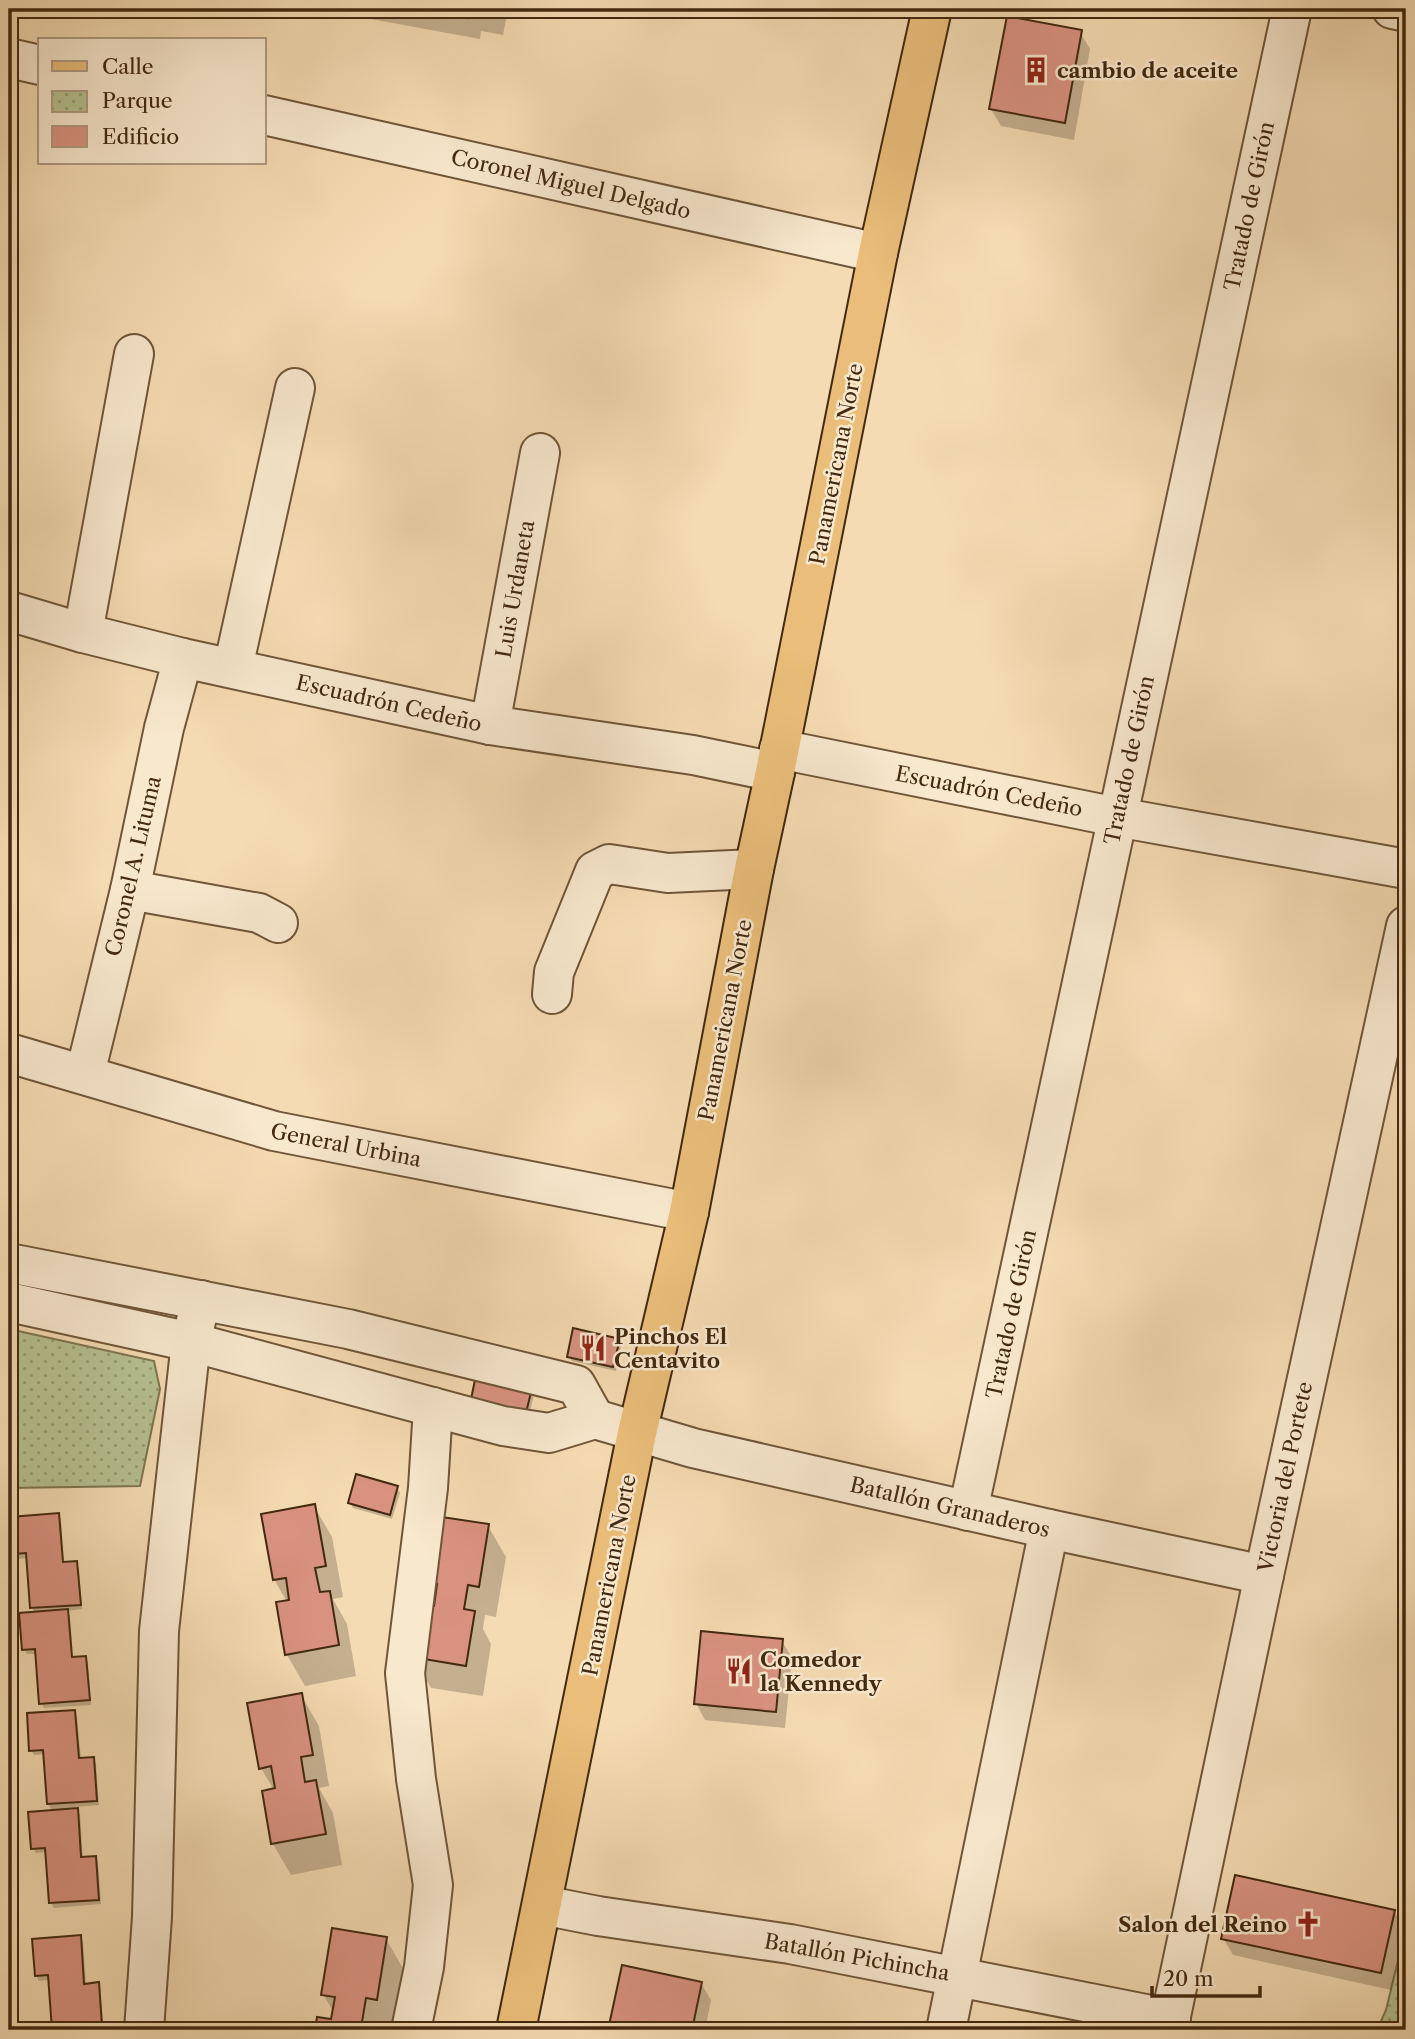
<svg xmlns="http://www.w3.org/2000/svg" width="1415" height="2039" viewBox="0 0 1415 2039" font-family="'Libre Caslon Text',serif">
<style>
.park{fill:url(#park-dots);stroke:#7c7550;stroke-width:2}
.shadow{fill:#0003}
.building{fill:#d99280;stroke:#42290f;stroke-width:2}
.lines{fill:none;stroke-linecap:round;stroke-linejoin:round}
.minor-casing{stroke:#6f5638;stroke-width:42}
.major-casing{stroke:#42290f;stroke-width:42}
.minor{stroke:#f8e8ce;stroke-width:38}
.major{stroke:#eabe7a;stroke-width:38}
.labels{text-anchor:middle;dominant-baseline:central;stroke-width:5;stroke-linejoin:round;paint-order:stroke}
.poi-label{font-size:21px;font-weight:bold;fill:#42290f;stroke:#f8e8ce;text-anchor:start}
.street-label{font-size:21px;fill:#42290f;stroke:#f8e8ce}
</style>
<defs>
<pattern id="park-dots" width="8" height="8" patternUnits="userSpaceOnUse" patternTransform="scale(1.75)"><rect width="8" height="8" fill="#b6c191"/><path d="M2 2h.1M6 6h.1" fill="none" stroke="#969d75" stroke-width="1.8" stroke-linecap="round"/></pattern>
</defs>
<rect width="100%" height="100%" fill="#f5dbb3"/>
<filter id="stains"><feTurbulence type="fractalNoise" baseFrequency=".00286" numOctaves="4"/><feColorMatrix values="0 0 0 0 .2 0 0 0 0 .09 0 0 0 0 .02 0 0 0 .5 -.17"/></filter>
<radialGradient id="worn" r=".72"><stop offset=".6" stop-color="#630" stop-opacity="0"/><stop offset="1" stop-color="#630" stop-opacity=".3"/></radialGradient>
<!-- park -->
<g class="park">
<path d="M9,1329L154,1361L160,1389L140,1486L9,1488Z"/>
<path d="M1406,1928V2030H1377L1386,2010Z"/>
</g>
<!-- shadow -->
<g class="shadow">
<path d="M336,9H508L503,35L481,31L480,39L338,13Z"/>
<path d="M1080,32L1090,49L1074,140L1001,126L991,109Z"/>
<path d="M619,1340L621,1345L616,1371L572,1361L569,1356Z"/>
<path d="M477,1377L534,1394L528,1421Z"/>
<path d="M397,1488L400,1493L392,1519L353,1508L350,1503Z"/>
<path d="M314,1506L332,1537L343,1597L333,1599L347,1624L356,1676L305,1686L287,1655V1602L274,1579Z"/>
<path d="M58,1515L61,1520L64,1564L76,1563L79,1568L82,1609L67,1611L70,1616L73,1659L85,1658L88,1663L91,1705L44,1708L41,1703L38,1654H27L24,1649L35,1613L32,1608L28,1558L17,1559L14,1554Z"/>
<path d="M488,1526L506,1557L496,1617L485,1615L483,1629L491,1644L483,1696L431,1688L413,1657L435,1608L436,1600L426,1582Z"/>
<path d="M782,1641L792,1658L785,1728L705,1720L696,1703Z"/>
<path d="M301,1695L319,1726L329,1786L319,1788L333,1813L342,1865L291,1875L273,1844L264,1792L274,1790L261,1768Z"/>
<path d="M74,1712L77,1717L81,1759H93L96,1764L99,1805L75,1807L80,1815L83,1858L95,1857L98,1862L101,1904L54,1908L51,1903L47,1852L36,1853L33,1848L53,1812L48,1804L45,1754L34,1755L31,1750Z"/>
<path d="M1394,1911L1404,1928L1391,1990L1233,1955L1223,1938Z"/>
<path d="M80,1937L83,1942L86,1985L98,1984L100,1989L104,2030H54L50,1980L39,1981L36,1976Z"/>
<path d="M386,1939L404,1970L394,2030L383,2028V2030H317L319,2019L333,2021L334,2013L323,1994Z"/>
<path d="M623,1967L701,1983L711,2000L705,2030H610Z"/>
</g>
<!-- building -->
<g class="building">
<path d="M420,9H492L491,13L469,10L467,18Z"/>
<path d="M1007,16L1082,30L1065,123L989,109Z"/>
<path d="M573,1328L620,1339L613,1367L567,1357Z"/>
<path d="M476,1375L532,1388L525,1417L470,1404Z"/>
<path d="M356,1474L398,1486L390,1515L348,1503Z"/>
<path d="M315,1504L326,1566L315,1568L320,1592L330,1591L339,1645L285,1655L276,1602L289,1600L286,1578L273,1580L261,1514Z"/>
<path d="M59,1513L63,1562L77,1561L81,1605L30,1608L26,1553L13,1554L10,1517Z"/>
<path d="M435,1516L489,1524L479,1587L468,1585L464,1609L475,1611L466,1666L412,1657L419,1604L434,1606L437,1584L424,1582Z"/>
<path d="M68,1609L72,1657L86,1656L90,1700L39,1704L35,1649L22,1650L19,1613Z"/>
<path d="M701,1631L783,1639L776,1712L694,1704Z"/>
<path d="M302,1693L313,1755L301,1757L305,1782L316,1780L326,1834L271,1844L262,1791L275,1788L271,1766L259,1769L247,1703Z"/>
<path d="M75,1710L79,1758L94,1757L97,1801L47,1804L43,1750L29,1751L27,1713Z"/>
<path d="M78,1808L81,1857L96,1856L99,1900L49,1903L45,1848L31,1849L28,1812Z"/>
<path d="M1235,1875L1395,1910L1381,1973L1221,1939Z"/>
<path d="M332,1928L387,1937L377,2000L366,1998L362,2022L372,2024L371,2030H315L317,2017L331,2019L335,1997L321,1995Z"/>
<path d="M81,1935L84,1984L99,1982L102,2026L52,2030L48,1975L35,1976L32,1939Z"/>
<path d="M622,1965L702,1982L692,2030H608Z"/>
</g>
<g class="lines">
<!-- minor casing -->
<g class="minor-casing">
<g id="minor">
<path d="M1392,9L1406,12"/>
<path d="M9,58L40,65"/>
<path d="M264,115L878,253"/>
<path d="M9,611L83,633L183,658L490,725L693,755L775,772"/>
<path d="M83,633L134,354"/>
<path d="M233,668L295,388"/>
<path d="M490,725L540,453"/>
<path d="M779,749L1117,817L1406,869"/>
<path d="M130,890L259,913L278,923"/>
<path d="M552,994L554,972L595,871L609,864L668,873L754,869"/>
<path d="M9,1053L274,1131L689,1212"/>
<path d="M85,1074L130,890L164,728L183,658"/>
<path d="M9,1263L348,1329L576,1385L595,1419"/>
<path d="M9,1302L191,1342L503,1426L549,1433L595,1419L693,1448L1049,1529L1264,1575"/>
<path d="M968,1511L1292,9"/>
<path d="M542,1905L598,1916L790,1944L1171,2019"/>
<path d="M144,2030L152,1917L159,1631L191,1342L201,1300"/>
<path d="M411,2030L424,1967L433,1885L416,1779L405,1673L428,1488L433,1407"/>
<path d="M946,2030L1049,1529"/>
<path d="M1168,2030L1264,1575L1406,926"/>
</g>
</g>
<!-- major casing -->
<g class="major-casing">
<path id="major" d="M516,2030L637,1433L689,1212L754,869L775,772L878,253L932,9"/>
</g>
<!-- minor -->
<use href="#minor" class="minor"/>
<!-- major -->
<use href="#major" class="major"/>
</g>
<!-- icons -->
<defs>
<g id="building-bare" transform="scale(2.1)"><path d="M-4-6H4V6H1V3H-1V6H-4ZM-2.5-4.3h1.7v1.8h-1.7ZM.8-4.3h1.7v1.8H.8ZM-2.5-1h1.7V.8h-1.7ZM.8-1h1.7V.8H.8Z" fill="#8f2418" stroke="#f8e8ce" stroke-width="2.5" paint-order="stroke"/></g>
<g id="restaurant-bare" transform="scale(2.1)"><path d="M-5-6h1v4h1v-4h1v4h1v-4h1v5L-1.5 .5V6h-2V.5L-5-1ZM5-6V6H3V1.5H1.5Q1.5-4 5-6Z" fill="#8f2418" stroke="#f8e8ce" stroke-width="2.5" paint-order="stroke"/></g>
<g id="church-bare" transform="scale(2.1)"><path d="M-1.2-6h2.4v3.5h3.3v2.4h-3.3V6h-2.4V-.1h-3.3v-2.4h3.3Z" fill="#8f2418" stroke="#f8e8ce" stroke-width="2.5" paint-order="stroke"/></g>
</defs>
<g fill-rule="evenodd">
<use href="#building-bare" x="1036" y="70"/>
<use href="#restaurant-bare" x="593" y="1348"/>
<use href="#restaurant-bare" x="739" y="1671"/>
<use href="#church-bare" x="1308" y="1924"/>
</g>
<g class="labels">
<!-- poi labels -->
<g class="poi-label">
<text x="1057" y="70">cambio de aceite</text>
<text x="614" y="1336">Pinchos El<tspan x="614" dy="24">Centavito</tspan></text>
<text x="760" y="1659">Comedor<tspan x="760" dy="24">la Kennedy</tspan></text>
<text x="1287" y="1924" text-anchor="end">Salon del Reino</text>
</g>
<!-- street labels -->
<g class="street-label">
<text transform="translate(571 184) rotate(13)">Coronel Miguel Delgado</text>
<text transform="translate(1249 206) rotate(-78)">Tratado de Girón</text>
<text transform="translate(836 464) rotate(-79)">Panamericana Norte</text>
<text transform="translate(515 589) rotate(-80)">Luis Urdaneta</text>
<text transform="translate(389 703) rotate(13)">Escuadrón Cedeño</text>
<text transform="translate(1129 760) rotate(-78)">Tratado de Girón</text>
<text transform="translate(989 791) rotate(11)">Escuadrón Cedeño</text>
<text transform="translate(133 866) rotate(-77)">Coronel A. Lituma</text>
<text transform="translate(725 1020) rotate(-79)">Panamericana Norte</text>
<text transform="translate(346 1145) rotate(11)">General Urbina</text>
<text transform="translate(1011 1314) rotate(-78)">Tratado de Girón</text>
<text transform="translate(1285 1477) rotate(-78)">Victoria del Portete</text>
<text transform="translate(950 1507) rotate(13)">Batallón Granaderos</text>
<text transform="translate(609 1575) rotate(-79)">Panamericana Norte</text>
<text transform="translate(857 1957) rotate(10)">Batallón Pichincha</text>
</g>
</g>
<!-- margin -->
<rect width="1415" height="2039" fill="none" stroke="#f5dbb3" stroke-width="35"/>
<rect x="10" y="10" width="1394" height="2018" fill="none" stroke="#42290f" stroke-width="3.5"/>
<rect x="18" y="18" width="1380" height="2004" fill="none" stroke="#42290f" stroke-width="2"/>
<!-- legend -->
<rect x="38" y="38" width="228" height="126" fill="#f8e8ce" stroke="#af9c82" stroke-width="2"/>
<rect x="52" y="61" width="35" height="10" fill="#eabe7a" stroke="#af9c82" stroke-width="2"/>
<text x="102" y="74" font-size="21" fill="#42290f">Calle</text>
<rect x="52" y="91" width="35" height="21" fill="url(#park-dots)" stroke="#af9c82" stroke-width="2"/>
<text x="102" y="108" font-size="21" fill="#42290f">Parque</text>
<rect x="52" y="126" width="35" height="21" fill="#d99280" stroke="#af9c82" stroke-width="2"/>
<text x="102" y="144" font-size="21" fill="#42290f">Edificio</text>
<!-- scale -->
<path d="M1152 1986v10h108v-10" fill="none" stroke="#42290f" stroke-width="3.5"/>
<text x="1163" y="1986" font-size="21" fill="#42290f" stroke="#f8e8ce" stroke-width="5" paint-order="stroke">20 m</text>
<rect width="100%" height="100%" filter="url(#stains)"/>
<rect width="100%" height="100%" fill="url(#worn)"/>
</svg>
